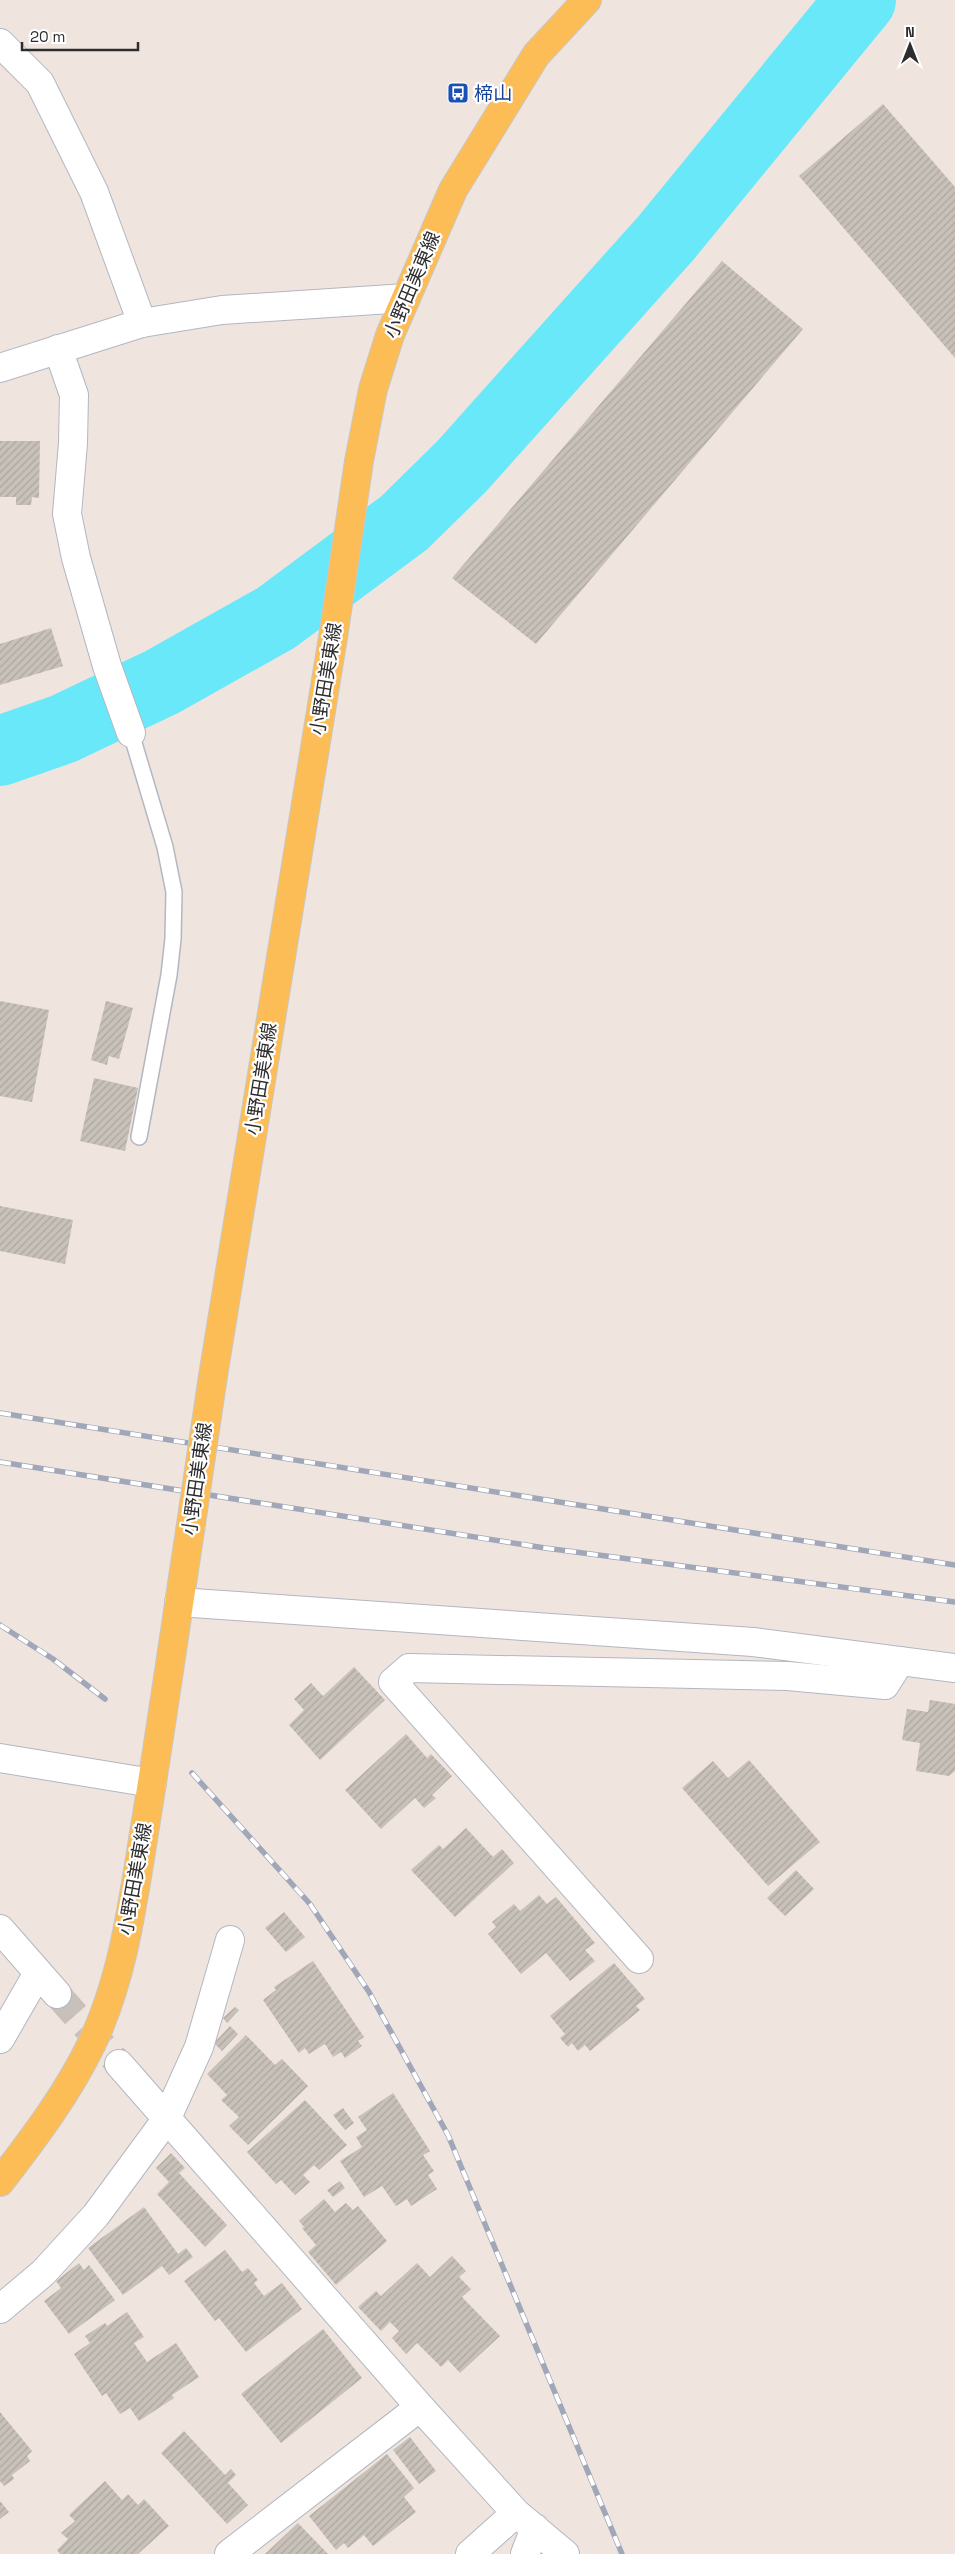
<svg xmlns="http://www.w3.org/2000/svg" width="955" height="2554" font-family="'Space Grotesk','Noto Sans JP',sans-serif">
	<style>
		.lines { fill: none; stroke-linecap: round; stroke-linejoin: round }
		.river { stroke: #69e8f9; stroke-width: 70 }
		.building { fill: url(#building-hatch) }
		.minor-tunnel { stroke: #c8c0bb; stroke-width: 28; stroke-dasharray: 28 14; stroke-linecap: butt }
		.service-casing { stroke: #b2b7c1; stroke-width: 18 }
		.minor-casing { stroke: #b2b7c1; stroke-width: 30 }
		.tertiary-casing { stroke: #b2b7c1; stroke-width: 30 }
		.primary-casing { stroke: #c8c8c8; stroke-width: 30 }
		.service { stroke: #fff; stroke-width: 15 }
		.minor { stroke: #fff; stroke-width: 28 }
		.tertiary { stroke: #fff; stroke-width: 28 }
		.primary { stroke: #fdbd56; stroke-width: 28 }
		.rail-casing { stroke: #a0a7b8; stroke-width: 5.5 }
		.rail { stroke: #fff; stroke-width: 4; stroke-dasharray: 11; stroke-linecap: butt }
		.primary-bridge-casing { stroke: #c8c8c8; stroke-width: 30; stroke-linecap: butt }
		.primary-bridge { stroke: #fdbd56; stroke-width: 28 }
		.labels { text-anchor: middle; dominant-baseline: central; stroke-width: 4.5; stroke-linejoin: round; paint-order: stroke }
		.transit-label { font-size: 19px; fill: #164399; stroke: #fff; text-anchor: start }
		.street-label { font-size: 19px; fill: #2d2d2d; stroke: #fff }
	</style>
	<defs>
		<pattern id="building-hatch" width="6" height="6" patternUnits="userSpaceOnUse" patternTransform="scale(1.25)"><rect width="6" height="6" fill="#c8c1ba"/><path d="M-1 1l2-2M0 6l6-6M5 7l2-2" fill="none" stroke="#aca6a0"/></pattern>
	</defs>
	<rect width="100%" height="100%" fill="#efe5de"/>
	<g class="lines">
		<path class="river" d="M0,751L63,729L162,682L276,618L404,523L462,466L666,238L861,0"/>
	</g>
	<path class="building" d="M883,104L955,187V358L799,176Z
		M722,261L803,329L536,644L452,578Z
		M0,441H40L39,498L32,497L31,505H16V497H0Z
		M51,628L63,666L0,685V644Z
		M0,1001L49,1010L32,1102L0,1096Z
		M106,1001L133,1008L119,1059L109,1056L107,1065L91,1060Z
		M94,1078L138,1088L125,1151L80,1141Z
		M0,1206L73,1220L65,1264L0,1251Z
		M354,1667L385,1700L320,1760L289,1725L304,1710L294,1699L311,1683L323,1696Z
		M930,1700L955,1704V1771L949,1776L916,1771L920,1743L902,1740L907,1709L928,1712Z
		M406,1734L427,1758L431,1754L452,1776L432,1795L436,1798L424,1808L415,1798L381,1829L345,1790Z
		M749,1760L820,1842L768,1886L682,1788L713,1761L728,1778Z
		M466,1828L493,1857L502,1849L514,1863L455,1917L411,1870L439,1845L443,1849Z
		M796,1870L814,1889L785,1916L767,1898Z
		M539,1895L547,1904L556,1897L595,1943L585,1950L595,1961L570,1981L546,1953L521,1974L488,1934L496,1927L492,1922L514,1904L520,1911Z
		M284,1912L305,1937L286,1952L265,1928Z
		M313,1961L364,2037L358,2041L362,2046L345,2058L341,2052L333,2057L325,2044L309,2054L305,2048L299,2053L263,2000L276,1990L274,1987Z
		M614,1963L645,1999L636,2006L640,2010L590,2051L585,2045L578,2051L572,2043L568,2047L560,2038L565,2034L550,2016Z
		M235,2007L239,2010L227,2023L223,2018Z
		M230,2026L238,2034L222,2051L214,2043Z
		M246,2035L275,2065L282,2059L308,2086L248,2145L229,2126L239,2117L221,2100L227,2095L207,2074Z
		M393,2093L430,2151L423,2155L434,2171L428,2175L437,2189L411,2206L407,2199L396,2206L382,2186L364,2197L340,2161L362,2147L356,2137L367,2130L358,2117Z
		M305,2100L347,2145L319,2170L314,2165L303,2175L310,2182L295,2195L281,2180L276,2184L247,2152Z
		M343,2108L354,2123L345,2130L333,2115Z
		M171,2153L185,2168L179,2173L227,2225L205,2247L157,2194L169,2182L156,2168Z
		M340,2181L345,2188L333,2197L327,2190Z
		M324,2199L335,2212L346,2203L353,2210L358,2206L387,2241L336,2285L308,2252L316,2245L302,2228L304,2227L299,2221Z
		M144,2207L178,2254L186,2248L193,2257L169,2275L162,2266L123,2295L88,2248Z
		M225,2250L242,2272L248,2268L258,2280L254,2283L264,2296L282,2283L302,2309L246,2352L219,2318L215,2321L184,2281Z
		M452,2256L466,2271L459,2277L471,2289L462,2297L500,2336L460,2373L448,2360L441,2367L417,2343L406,2354L392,2338L399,2331L390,2322L381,2331L358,2307L376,2291L381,2296L417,2263L430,2277Z
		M79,2263L84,2270L89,2265L115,2300L69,2334L44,2301L61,2288L56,2281Z
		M127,2312L144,2337L134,2343L147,2362L176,2343L199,2377L172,2395L174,2398L139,2421L130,2408L120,2414L106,2393L102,2396L74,2354L90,2343L85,2336L105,2323L107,2326Z
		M323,2329L362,2378L281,2443L241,2394Z
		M0,2412L32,2451L27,2456L30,2461L12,2475L14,2479L4,2486L0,2481Z
		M184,2431L225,2475L231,2469L236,2475L228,2483L248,2505L227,2524L161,2453Z
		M410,2437L436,2471L419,2484L393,2450Z
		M387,2454L414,2488L404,2497L416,2512L373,2546L364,2535L348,2548L344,2543L336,2550L309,2516Z
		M105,2481L122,2500L128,2494L138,2505L144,2499L169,2526L138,2554H60L57,2550L68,2539L61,2533L75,2521L69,2515Z
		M0,2501L9,2512L0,2519Z
		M298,2523L328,2554H265Z"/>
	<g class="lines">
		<path class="minor-tunnel" d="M57,1994L119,2064"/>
		<g class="service-casing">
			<path id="service" d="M131,733L165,847L174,892L173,939L169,975L139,1137"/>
		</g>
		<g class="minor-casing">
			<path id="minor" d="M0,43L40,83L94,192L142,323
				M58,349L74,395L73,443L67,514L76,558L107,666L131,733
				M0,1758L152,1783
				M0,1929L57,1994
				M639,1959L393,1682L409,1668L788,1676L885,1685L900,1661
				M0,2039L38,1973
				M119,2064L420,2407L516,2513L565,2554
				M0,2309L43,2273L96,2215L166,2120L199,2047L230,1940
				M229,2554L420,2407
				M470,2554L516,2513
				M525,2554L535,2528"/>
		</g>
		<g class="tertiary-casing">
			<path id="tertiary" d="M0,368L142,323L222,310L406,298
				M179,1602L753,1642L955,1668"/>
		</g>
		<g class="primary-casing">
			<path id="primary" d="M213,1376L334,631L359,461L373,389L390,335L453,190L536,55L587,0
				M0,2182C34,2138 68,2093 92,2043C124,1976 133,1900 145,1827C161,1728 175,1629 190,1531"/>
		</g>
		<use href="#service" class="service"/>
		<use href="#minor" class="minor"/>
		<use href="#tertiary" class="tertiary"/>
		<use href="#primary" class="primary"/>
		<g class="rail-casing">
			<path id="rail" d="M0,1413L955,1565
				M0,1462L545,1548L955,1602
				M0,1625L53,1659L105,1699
				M192,1773L310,1904L369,1992L448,2135L622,2554"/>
		</g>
		<use href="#rail" class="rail"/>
		<g class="primary-bridge-casing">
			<path id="primary-bridge" d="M190,1531L213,1376"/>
		</g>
		<use href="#primary-bridge" class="primary-bridge"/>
	</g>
	<defs>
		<g id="bus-square" transform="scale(1.125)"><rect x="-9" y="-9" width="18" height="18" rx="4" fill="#1a4fb4" stroke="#fff"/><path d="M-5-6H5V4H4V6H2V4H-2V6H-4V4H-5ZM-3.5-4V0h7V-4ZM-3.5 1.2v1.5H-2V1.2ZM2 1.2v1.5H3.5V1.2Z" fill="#fff"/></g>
	</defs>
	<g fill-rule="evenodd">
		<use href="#bus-square" x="458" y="93"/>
	</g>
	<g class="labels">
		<g class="transit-label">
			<text x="474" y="93">楴山</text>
		</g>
		<g class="street-label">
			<text transform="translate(412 285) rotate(-67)">小野田美東線</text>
			<text transform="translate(326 679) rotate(-81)">小野田美東線</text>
			<text transform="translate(261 1079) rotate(-81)">小野田美東線</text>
			<text transform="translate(197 1479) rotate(-82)">小野田美東線</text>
			<text transform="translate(135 1879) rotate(-80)">小野田美東線</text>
		</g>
	</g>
	<g transform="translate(910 45)" stroke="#ffffff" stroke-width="4" paint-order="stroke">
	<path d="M0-4L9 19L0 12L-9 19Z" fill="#2d2d2d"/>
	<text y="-8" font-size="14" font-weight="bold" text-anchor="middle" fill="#2d2d2d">N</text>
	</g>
	<path d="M22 42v8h116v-8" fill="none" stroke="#2d2d2d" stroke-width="2.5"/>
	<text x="30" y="42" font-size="15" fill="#2d2d2d" stroke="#ffffff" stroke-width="4" paint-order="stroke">20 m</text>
</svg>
